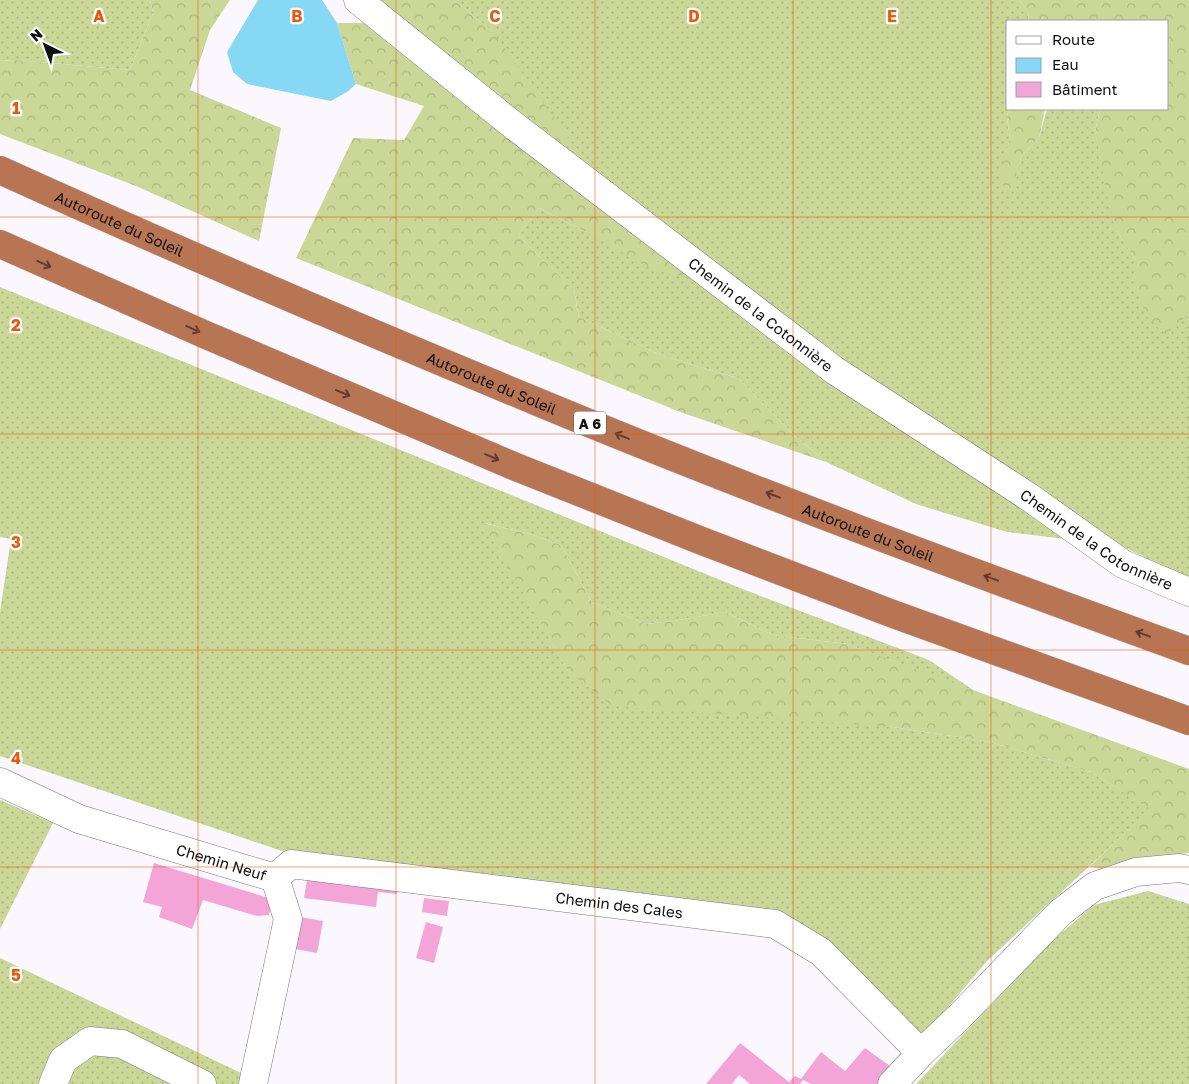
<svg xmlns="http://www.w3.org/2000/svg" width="1189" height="1084" font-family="'Golos Text',sans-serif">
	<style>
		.grass { fill: url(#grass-dots) }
		.forest { fill: url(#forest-crowns) }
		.water { fill: #87d8f5 }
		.building { fill: #f3a5d8 }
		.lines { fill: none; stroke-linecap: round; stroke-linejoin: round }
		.minor-casing { stroke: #7a777d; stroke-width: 29 }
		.highway-casing { stroke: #d4d4d4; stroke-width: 29 }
		.minor { stroke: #fff; stroke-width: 28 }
		.highway { stroke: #b87553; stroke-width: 28 }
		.oneway { stroke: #5b3c2e }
		.grid { fill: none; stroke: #e8590c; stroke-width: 1; stroke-opacity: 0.55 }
		.labels { text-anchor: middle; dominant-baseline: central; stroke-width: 4.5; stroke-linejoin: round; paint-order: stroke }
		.shield { fill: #fff; stroke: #575658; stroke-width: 1 }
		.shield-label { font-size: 14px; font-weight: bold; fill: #0f0e10 }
		.street-label { font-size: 15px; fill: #0f0e10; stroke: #fff }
		.grid-label { font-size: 16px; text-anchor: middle; font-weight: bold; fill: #e8590c; stroke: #fff; stroke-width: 4.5; stroke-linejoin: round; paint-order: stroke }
	</style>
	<defs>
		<pattern id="grass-dots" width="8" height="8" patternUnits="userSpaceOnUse" patternTransform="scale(1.25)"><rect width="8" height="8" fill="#cbd796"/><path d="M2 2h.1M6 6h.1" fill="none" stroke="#adb780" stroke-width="1.8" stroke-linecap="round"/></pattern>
		<pattern id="forest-crowns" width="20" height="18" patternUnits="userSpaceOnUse" patternTransform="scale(1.25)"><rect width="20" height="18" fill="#cbd796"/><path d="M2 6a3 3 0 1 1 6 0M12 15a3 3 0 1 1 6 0" fill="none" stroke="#adb780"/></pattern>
	</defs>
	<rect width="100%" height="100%" fill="#fbf7fe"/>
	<path class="grass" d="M0,0H150L153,13L130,70L16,60L0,61Z
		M454,0H1019L1029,12L1028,21H1008V109H1009L1007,117L1010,139L1005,157L1013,183L1022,155L1039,138L1047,109H1100L1095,132L1118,233L1136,260V288L1187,315L1189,320V580L1122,546L1007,532L916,504L826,462L794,435L738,378L663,356L579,317L574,290L518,235L539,208L586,232L554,169L493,32Z
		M0,287L740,588L929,660L976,692L847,644L773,635L725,612L673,621L646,624L592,602L561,545L530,534L484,523L568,671L893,727L990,742L1091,772L1151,809L987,961L922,1038L831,942L777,911L285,852L0,756V612L11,539L0,537Z
		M0,800L53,823L0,929Z
		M1148,891L1189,904V1084H916L1052,941L1094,905Z
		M0,958L241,1073L244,1084H0Z"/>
	<path class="forest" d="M150,0H230L210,30L190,90L281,128L259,241L136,186L0,134V61L16,60L130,70L153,13Z
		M372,0H454L493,32L568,137L554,169L686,277L651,269L586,232L539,208L518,235L574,290L579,317L663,356L738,378L794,435L826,462L683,413L296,258L353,138L404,140L424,106L356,84L337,23H365Z
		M1019,0H1189V320L1187,315L1166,335L1147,317L1136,288V260L1118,233L1108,201L1095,132L1100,109H1168V21H1028L1029,12Z
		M1009,109H1045L1039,138L1022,155L1011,192L998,181L1010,139L1007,117Z
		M483,523L530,534L561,545L592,602L646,624L673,621L725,612L773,635L847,644L1189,769V853L1145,858L1100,869L1090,866L1150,809L1091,772L990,742L893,727L612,706L568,671Z"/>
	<path class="water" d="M258,0H322L337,23L356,84L347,92L331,101L247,84L233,72L227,52Z"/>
	<path class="building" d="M154,863L272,899L269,915L257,916L203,900L192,929L159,917L162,907L143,902Z
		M308,874L399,880L397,894L378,892L376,907L304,898Z
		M424,898L449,901L447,916L422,912Z
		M300,917L323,921L317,953L295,949Z
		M426,922L443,927L434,963L416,958Z
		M740,1043L789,1082L795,1076L801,1079L821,1052L845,1071L865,1048L894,1069L881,1084H811L803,1080L800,1084H750L739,1075L732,1084H706Z"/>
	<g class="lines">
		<g class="minor-casing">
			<g id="minor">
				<path id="s1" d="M358,0L513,125L834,370L1029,497L1123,564L1189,592"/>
				<path id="s2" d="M0,782L79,819L275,878"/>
				<path id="s3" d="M275,878L291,864L775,924L821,952L921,1053"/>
				<path d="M53,1084L63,1060L90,1041L122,1044L202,1084"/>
				<path d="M253,1084L288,919L275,878"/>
				<path d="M892,1084L921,1053L959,1017L1061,912L1095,886L1136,872L1179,868L1189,870"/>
			</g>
		</g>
		<g class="highway-casing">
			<g id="highway">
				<path id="s4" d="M0,170C176,250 354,326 533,400C749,490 969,571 1189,651"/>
				<path d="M0,244L206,335L516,467L702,541L893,614L1189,721"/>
			</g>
		</g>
		<use href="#minor" class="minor"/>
		<use href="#highway" class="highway"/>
	</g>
	<defs><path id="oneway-shaft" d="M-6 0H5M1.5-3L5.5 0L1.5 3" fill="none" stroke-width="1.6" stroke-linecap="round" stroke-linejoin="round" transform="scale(1.25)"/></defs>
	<g class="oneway">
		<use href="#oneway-shaft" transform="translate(44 264) rotate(24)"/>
		<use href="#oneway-shaft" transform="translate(193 329) rotate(24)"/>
		<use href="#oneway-shaft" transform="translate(343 393) rotate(23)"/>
		<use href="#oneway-shaft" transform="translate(622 436) rotate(-158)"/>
		<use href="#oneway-shaft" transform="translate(492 457) rotate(23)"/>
		<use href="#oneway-shaft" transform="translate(773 495) rotate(-159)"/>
		<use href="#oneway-shaft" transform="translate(991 578) rotate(-160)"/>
		<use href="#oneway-shaft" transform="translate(1143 634) rotate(-160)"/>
	</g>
	<path class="grid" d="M198,0V1084M396,0V1084M595,0V1084M793,0V1084M991,0V1084M0,217H1189M0,434H1189M0,650H1189M0,867H1189"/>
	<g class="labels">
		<rect class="shield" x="574" y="411.5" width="32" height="23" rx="4"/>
		<g class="shield-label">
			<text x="590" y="423">A 6</text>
		</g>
		<g class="street-label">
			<text stroke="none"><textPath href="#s4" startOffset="131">Autoroute du Soleil</textPath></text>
			<text stroke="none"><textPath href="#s1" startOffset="511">Chemin de la Cotonnière</textPath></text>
			<text stroke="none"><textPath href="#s4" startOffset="536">Autoroute du Soleil</textPath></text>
			<text stroke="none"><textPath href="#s4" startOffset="941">Autoroute du Soleil</textPath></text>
			<text stroke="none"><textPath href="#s1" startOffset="916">Chemin de la Cotonnière</textPath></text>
			<text stroke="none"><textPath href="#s2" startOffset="236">Chemin Neuf</textPath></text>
			<text stroke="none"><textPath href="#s3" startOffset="352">Chemin des Cales</textPath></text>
		</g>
	</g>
	<g class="grid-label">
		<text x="99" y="22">A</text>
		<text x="297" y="22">B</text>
		<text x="495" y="22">C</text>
		<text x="694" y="22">D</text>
		<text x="892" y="22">E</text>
		<text x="16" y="114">1</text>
		<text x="16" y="331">2</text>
		<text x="16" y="548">3</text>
		<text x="16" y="764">4</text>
		<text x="16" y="981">5</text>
	</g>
	<rect x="1006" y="20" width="162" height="90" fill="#ffffff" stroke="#9f9f9f"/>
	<rect x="1016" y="36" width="25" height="8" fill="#ffffff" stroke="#9f9f9f"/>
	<text x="1052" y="45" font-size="15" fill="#0f0e10">Route</text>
	<rect x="1016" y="58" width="25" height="15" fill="#87d8f5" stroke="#9f9f9f"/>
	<text x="1052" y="70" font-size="15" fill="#0f0e10">Eau</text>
	<rect x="1016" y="82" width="25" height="15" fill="#f3a5d8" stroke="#9f9f9f"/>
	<text x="1052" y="95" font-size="15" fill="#0f0e10">Bâtiment</text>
	<g transform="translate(45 45) rotate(318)" stroke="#ffffff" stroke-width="4" paint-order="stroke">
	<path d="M0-4L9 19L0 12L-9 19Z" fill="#0f0e10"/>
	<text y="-8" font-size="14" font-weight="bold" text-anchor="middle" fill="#0f0e10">N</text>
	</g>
</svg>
